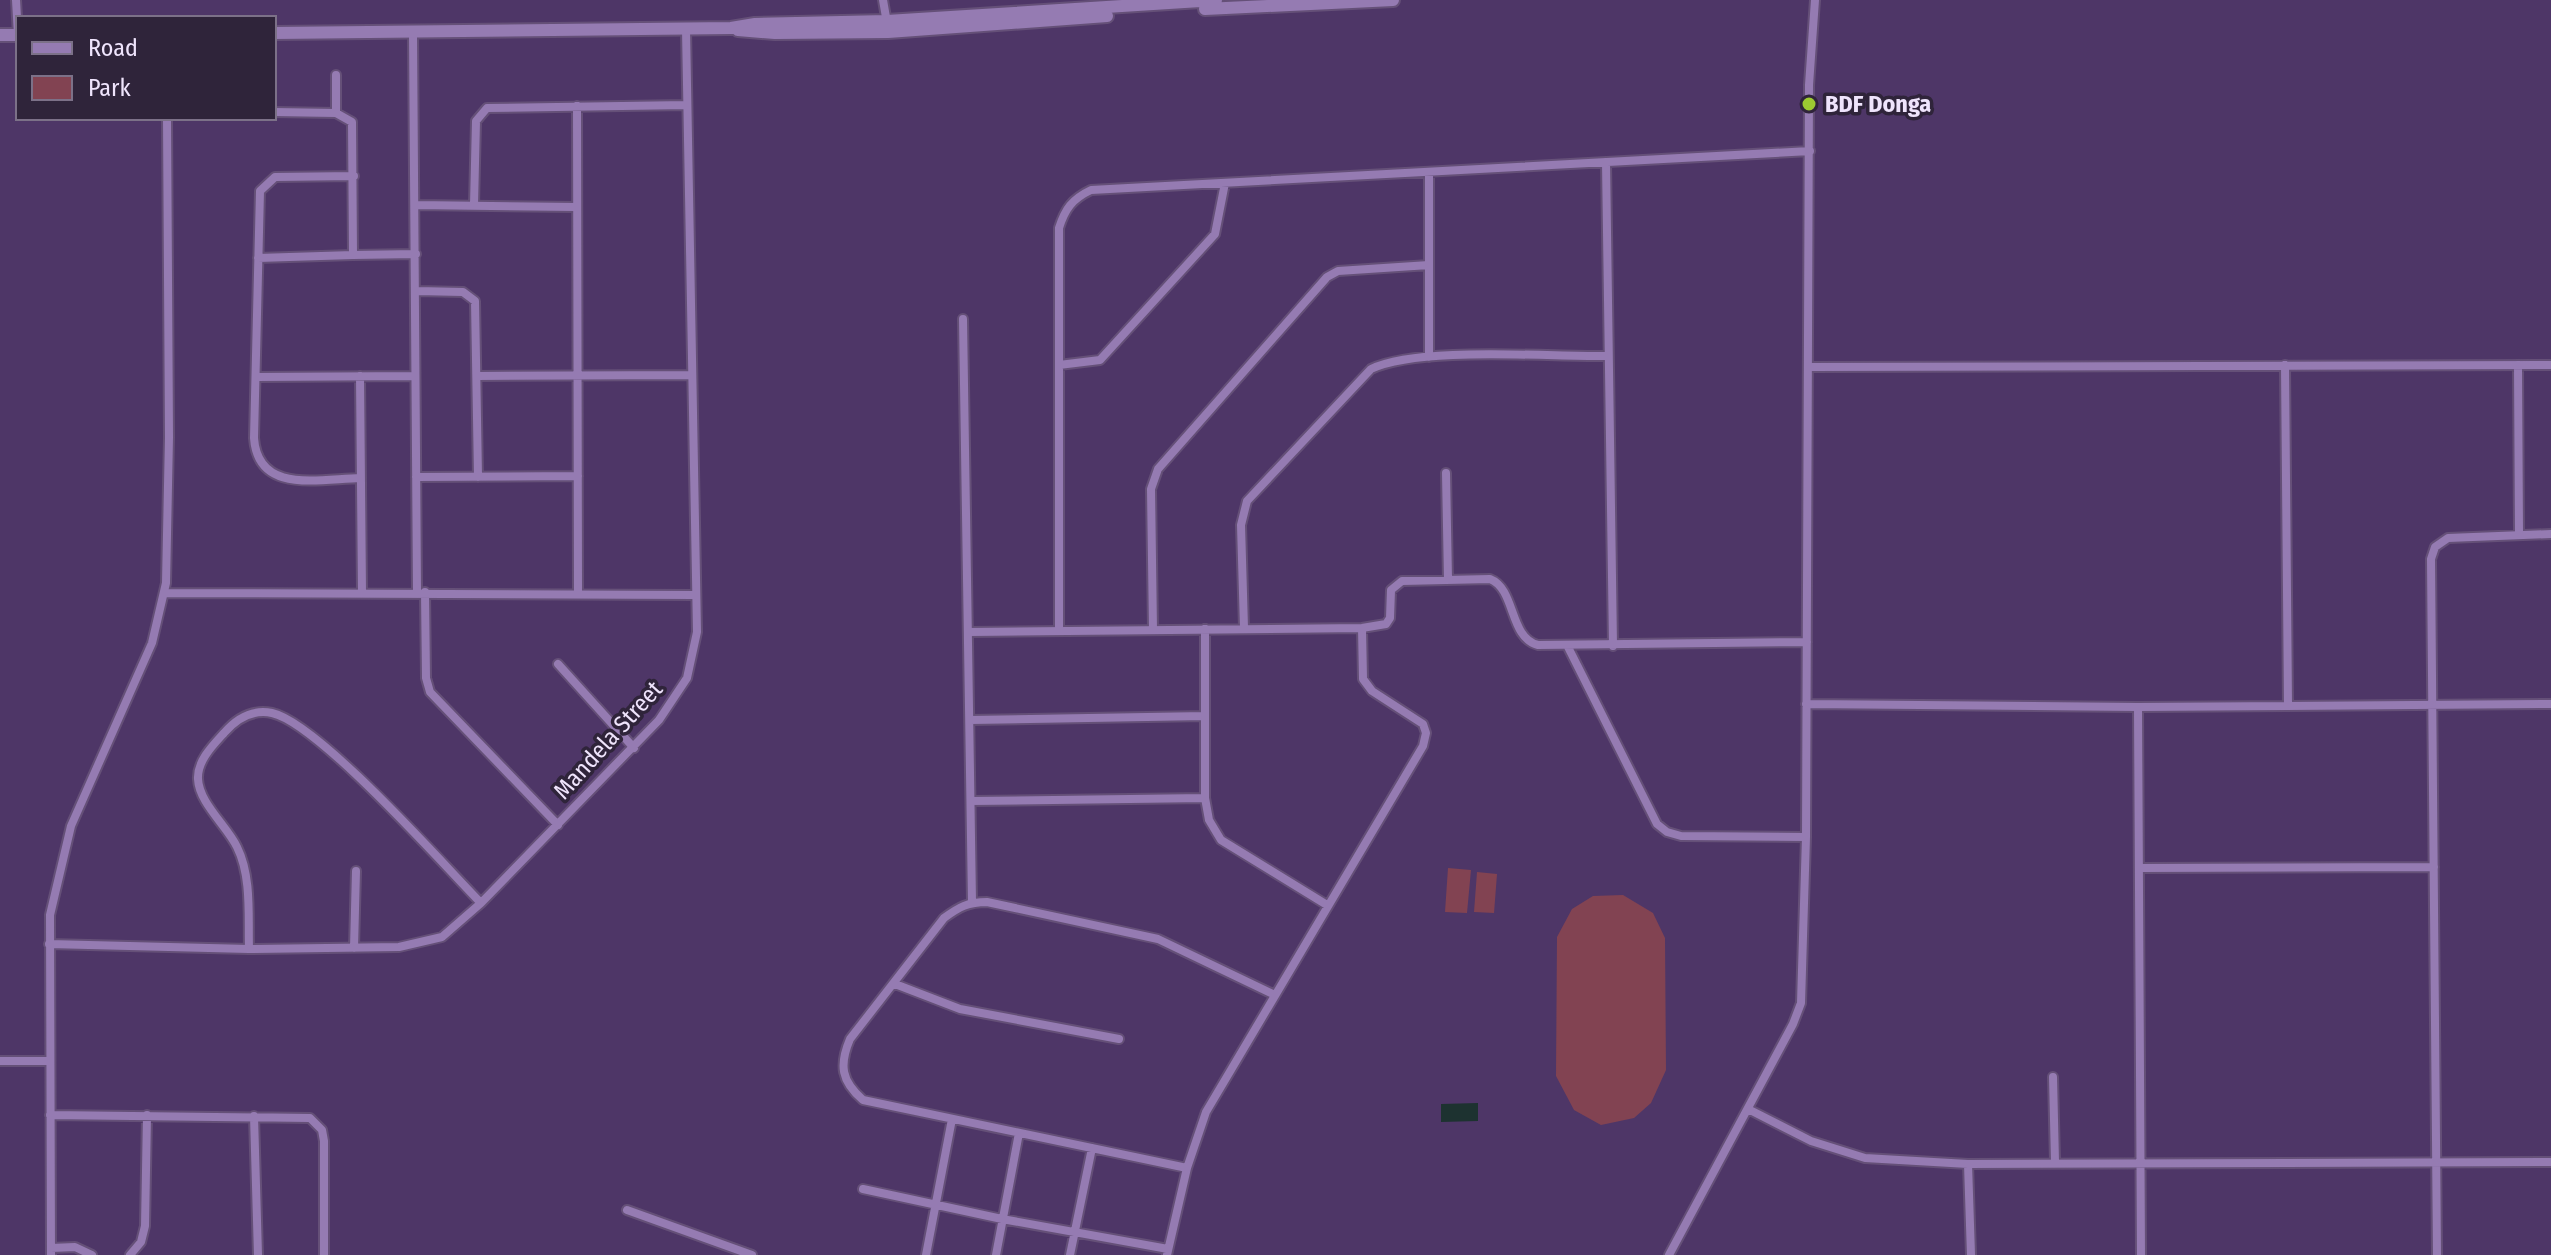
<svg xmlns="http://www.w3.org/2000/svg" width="2551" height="1255" font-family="'Fira Sans Condensed',sans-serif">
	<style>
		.green { fill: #824352 }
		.water { fill: #1d3230 }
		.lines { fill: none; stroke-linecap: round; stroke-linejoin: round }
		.minor-casing { stroke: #655078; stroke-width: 12 }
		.secondary-casing { stroke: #655078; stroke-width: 16 }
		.minor { stroke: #957bb2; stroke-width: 8 }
		.secondary { stroke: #957bb2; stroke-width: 12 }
		.poi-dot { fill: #9cca31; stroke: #2f243a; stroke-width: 3 }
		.labels { text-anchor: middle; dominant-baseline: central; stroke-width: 7; stroke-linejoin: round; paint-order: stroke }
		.poi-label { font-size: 24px; font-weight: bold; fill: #efe4fc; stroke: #2f243a; text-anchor: start }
		.street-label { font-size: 24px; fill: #efe4fc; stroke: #2f243a }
	</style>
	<rect width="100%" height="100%" fill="#4e3667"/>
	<path class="green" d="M1448,868L1471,870L1467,913L1445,912Z
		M1477,872L1497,874L1494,913L1474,912Z
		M1623,895L1653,913L1665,938L1666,1070L1651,1103L1634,1118L1601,1125L1574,1110L1556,1076L1557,937L1572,909L1593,896Z"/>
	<path class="water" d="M1478,1103V1121L1441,1122V1104Z"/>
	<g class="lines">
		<g class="minor-casing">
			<path id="minor" d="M16,0L18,35
				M883,0L887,23
				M413,33L417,592
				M336,75V113
				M577,106L578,592
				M1606,162L1613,646
				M354,176L275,177L260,191L254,438C258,494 318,479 360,478
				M416,205L576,207
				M474,205L476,121L487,108L687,105
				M353,255L416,254
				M258,258L353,255L352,122L336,113L274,112
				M417,291L463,292L475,301L478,477
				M963,319L972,902
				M1429,357V173
				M1059,365L1100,360L1215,234L1225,183
				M2285,365L2288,706
				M2518,365L2519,534
				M1809,367L2551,365
				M360,376L362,592
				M477,376L691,375
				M256,377L415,376
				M1446,473L1448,580
				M416,477L578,476
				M425,592L426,678L430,692L558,825
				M165,593L695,595
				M1244,628L1241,525L1247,501L1371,369C1419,346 1550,357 1608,356
				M1205,629V798L1209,820L1221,840L1327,905
				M1153,630L1151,489L1158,469L1327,277L1338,271L1429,265
				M1059,631V228C1065,209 1072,199 1091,190L1810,151
				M969,632L1362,628L1386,624L1390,618L1391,590L1402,581L1490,579C1516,589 1509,638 1538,645L1807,642
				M1568,647L1657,824L1667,832L1681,836L1806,837
				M558,664L634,748
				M1806,704L2138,707L2551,704
				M2138,707L2141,1255
				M970,720L1205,716
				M971,801L1205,798
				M2139,868L2434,867
				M49,944L249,949L399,947L442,937L481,903L659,720L687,678L697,632L686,29
				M354,948L356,871
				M249,949C248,917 252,877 237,847C227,826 199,803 198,779C197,761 213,745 224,733C237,718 252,709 272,713C318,723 442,863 481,903
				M895,984L960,1009L1119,1039
				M0,1061H50
				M2053,1077L2055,1162
				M1748,1109L1811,1141L1865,1158L1968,1164L2551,1162
				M50,1115L310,1118L322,1130L324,1141V1255
				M254,1116L258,1255
				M1968,1164L1971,1255
				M1187,1168L863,1100C841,1081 839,1065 850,1039L944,918C959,907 968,902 987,902L1158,939L1275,995
				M863,1189L1002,1219L1168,1249
				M627,1210L752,1255
				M51,1248L75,1247L92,1255
				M51,1255L50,915L71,826L152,643L166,583L169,437L167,118
				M130,1255L141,1242L145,1226L147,1115
				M926,1255L952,1119
				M996,1255L1019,1133
				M1070,1255L1092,1148
				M1167,1255L1187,1168L1206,1112L1423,746L1426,733L1423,724L1372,691L1363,679L1362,628
				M1669,1255L1793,1024L1801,1003L1806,837L1809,85L1815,0
				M2437,1255L2431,559L2435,547L2448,538L2551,534"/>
		</g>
		<g class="secondary-casing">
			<path id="secondary" d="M1205,9L1393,0
				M738,30L775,33L888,32L1107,16
				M274,33L731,28L755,24L887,21L1216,0
				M0,35H18"/>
		</g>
		<use href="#minor" class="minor"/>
		<use href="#secondary" class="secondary"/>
	</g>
	<circle class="poi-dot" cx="1809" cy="104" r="8"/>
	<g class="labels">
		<g class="poi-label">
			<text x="1825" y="104">BDF Donga</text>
		</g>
		<g class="street-label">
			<text transform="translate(608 740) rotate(-48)">Mandela Street</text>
		</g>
	</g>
	<rect x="16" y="16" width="260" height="104" fill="#2f243a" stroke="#7c7188" stroke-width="2"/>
	<rect x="32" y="42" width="40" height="12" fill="#957bb2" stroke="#7c7188" stroke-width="2"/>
	<text x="88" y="56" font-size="24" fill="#efe4fc">Road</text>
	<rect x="32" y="76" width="40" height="24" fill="#824352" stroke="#7c7188" stroke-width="2"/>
	<text x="88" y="96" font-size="24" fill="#efe4fc">Park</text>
</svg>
